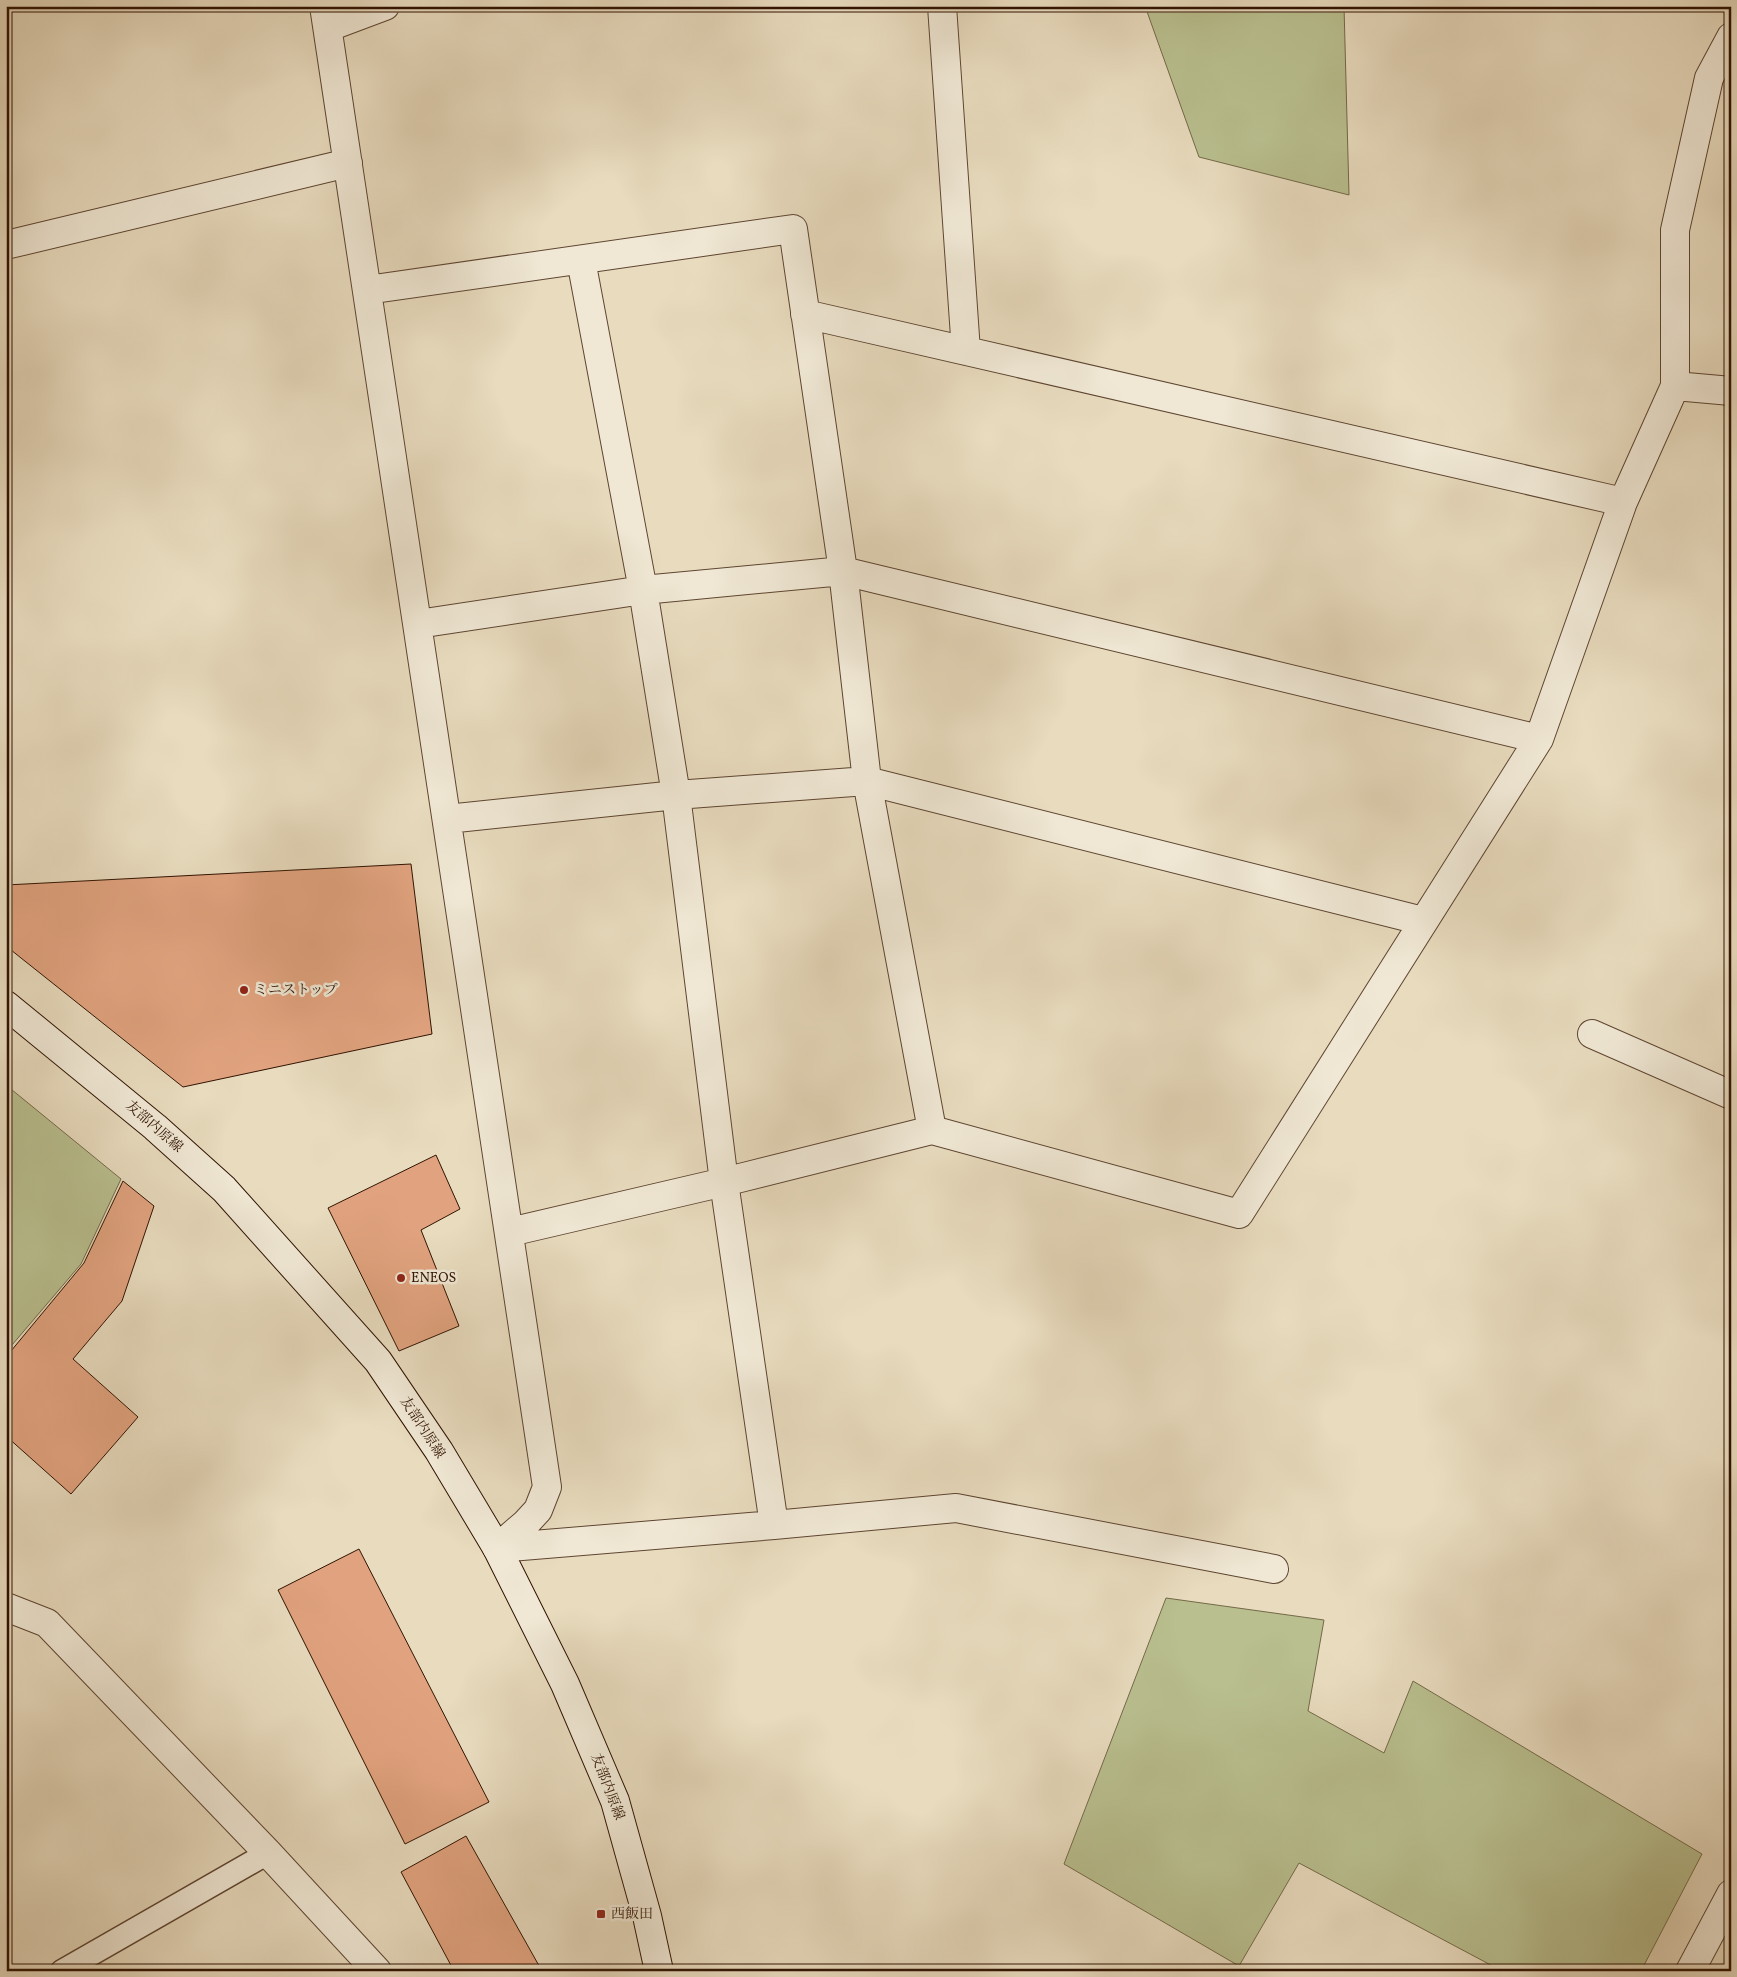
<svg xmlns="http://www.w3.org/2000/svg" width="1737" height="1977" font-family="Vollkorn,'Noto Serif JP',serif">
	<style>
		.green { fill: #b9bf8f; stroke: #746948 }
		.building { fill: #e1a37f; stroke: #301302 }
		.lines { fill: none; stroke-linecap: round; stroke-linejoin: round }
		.service-casing { stroke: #5e4531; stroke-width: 25 }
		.minor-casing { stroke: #5e4531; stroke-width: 30 }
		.secondary-casing { stroke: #301302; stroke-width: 30 }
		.service { stroke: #f0e8d5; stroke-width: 22 }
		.minor { stroke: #f0e8d5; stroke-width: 28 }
		.secondary { stroke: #f0e8d5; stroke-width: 28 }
		.poi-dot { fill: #8f2418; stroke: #f0e8d5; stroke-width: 2 }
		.labels { text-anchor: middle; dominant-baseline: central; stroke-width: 5; stroke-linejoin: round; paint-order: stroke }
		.poi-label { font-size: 14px; fill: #301302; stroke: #f0e8d5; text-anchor: start }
		.street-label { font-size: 14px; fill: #301302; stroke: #f0e8d5 }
	</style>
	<rect width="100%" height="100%" fill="#e8dbbe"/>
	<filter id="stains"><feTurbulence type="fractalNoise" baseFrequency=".004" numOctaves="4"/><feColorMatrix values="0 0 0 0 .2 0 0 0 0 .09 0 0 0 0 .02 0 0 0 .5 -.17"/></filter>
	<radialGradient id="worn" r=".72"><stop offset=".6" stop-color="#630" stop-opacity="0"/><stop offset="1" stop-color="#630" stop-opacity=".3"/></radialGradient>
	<path class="green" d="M1145,6H1344L1349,195L1199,157Z
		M6,1085L121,1179L81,1264L6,1352Z
		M1166,1598L1324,1620L1308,1711L1384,1753L1413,1681L1702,1854L1641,1971H1502L1299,1863L1239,1966L1064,1864Z"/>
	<path class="building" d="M411,864L432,1034L183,1087L6,946V885Z
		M436,1155L460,1209L421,1230L459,1326L399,1351L328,1208Z
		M123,1181L154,1206L122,1301L73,1359L138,1417L71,1494L6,1436V1357L84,1263Z
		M359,1549L489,1802L405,1844L278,1590Z
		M466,1836L542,1971H454L401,1872Z"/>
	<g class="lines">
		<g class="service-casing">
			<path id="service" d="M62,1971L268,1853"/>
		</g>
		<g class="minor-casing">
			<path id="minor" d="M324,6L547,1487L538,1510L526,1523L497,1548
				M942,6L966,351
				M329,27L385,6
				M6,245L348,163
				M581,260L643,590L676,795L724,1182L774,1525
				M367,290L793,229L843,571L867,781L932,1130
				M805,314L1623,502
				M1675,386L1731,391
				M418,624L643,590L843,571L1539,739
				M447,819L676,795L867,781L1423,921
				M1592,1034L1731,1095
				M510,1232L724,1182L932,1130L1239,1214L1539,739L1623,502L1675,386V230L1709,78L1731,37
				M497,1548L774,1525L956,1508L1274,1569
				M6,1607L47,1623L268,1853L377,1971
				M1690,1971L1731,1894"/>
		</g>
		<g class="secondary-casing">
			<path id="secondary" d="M6,1005L155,1127L224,1189L378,1361L439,1451L497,1548L565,1684L615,1801L647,1916L659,1971"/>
		</g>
		<use href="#service" class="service"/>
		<use href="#minor" class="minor"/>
		<use href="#secondary" class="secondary"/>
	</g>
	<g class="poi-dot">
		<circle cx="244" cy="990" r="5"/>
		<circle cx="401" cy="1278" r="5"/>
		<rect x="596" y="1909" width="10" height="10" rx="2.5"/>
	</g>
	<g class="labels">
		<g class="poi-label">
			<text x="254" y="990">ミニストップ</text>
			<text x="411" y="1278">ENEOS</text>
			<text x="611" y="1914">西飯田</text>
		</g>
		<g class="street-label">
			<text transform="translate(154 1127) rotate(41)">友部内原線</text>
			<text transform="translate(422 1428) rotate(57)">友部内原線</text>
			<text transform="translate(607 1787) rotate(69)">友部内原線</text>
		</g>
	</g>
	<rect width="1737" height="1977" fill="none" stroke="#e8dbbe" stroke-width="25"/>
	<rect x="8" y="8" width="1722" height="1962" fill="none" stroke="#301302" stroke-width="2.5"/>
	<rect x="12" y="12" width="1712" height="1952" fill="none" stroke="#301302"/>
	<rect width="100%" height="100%" filter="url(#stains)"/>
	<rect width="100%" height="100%" fill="url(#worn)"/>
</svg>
